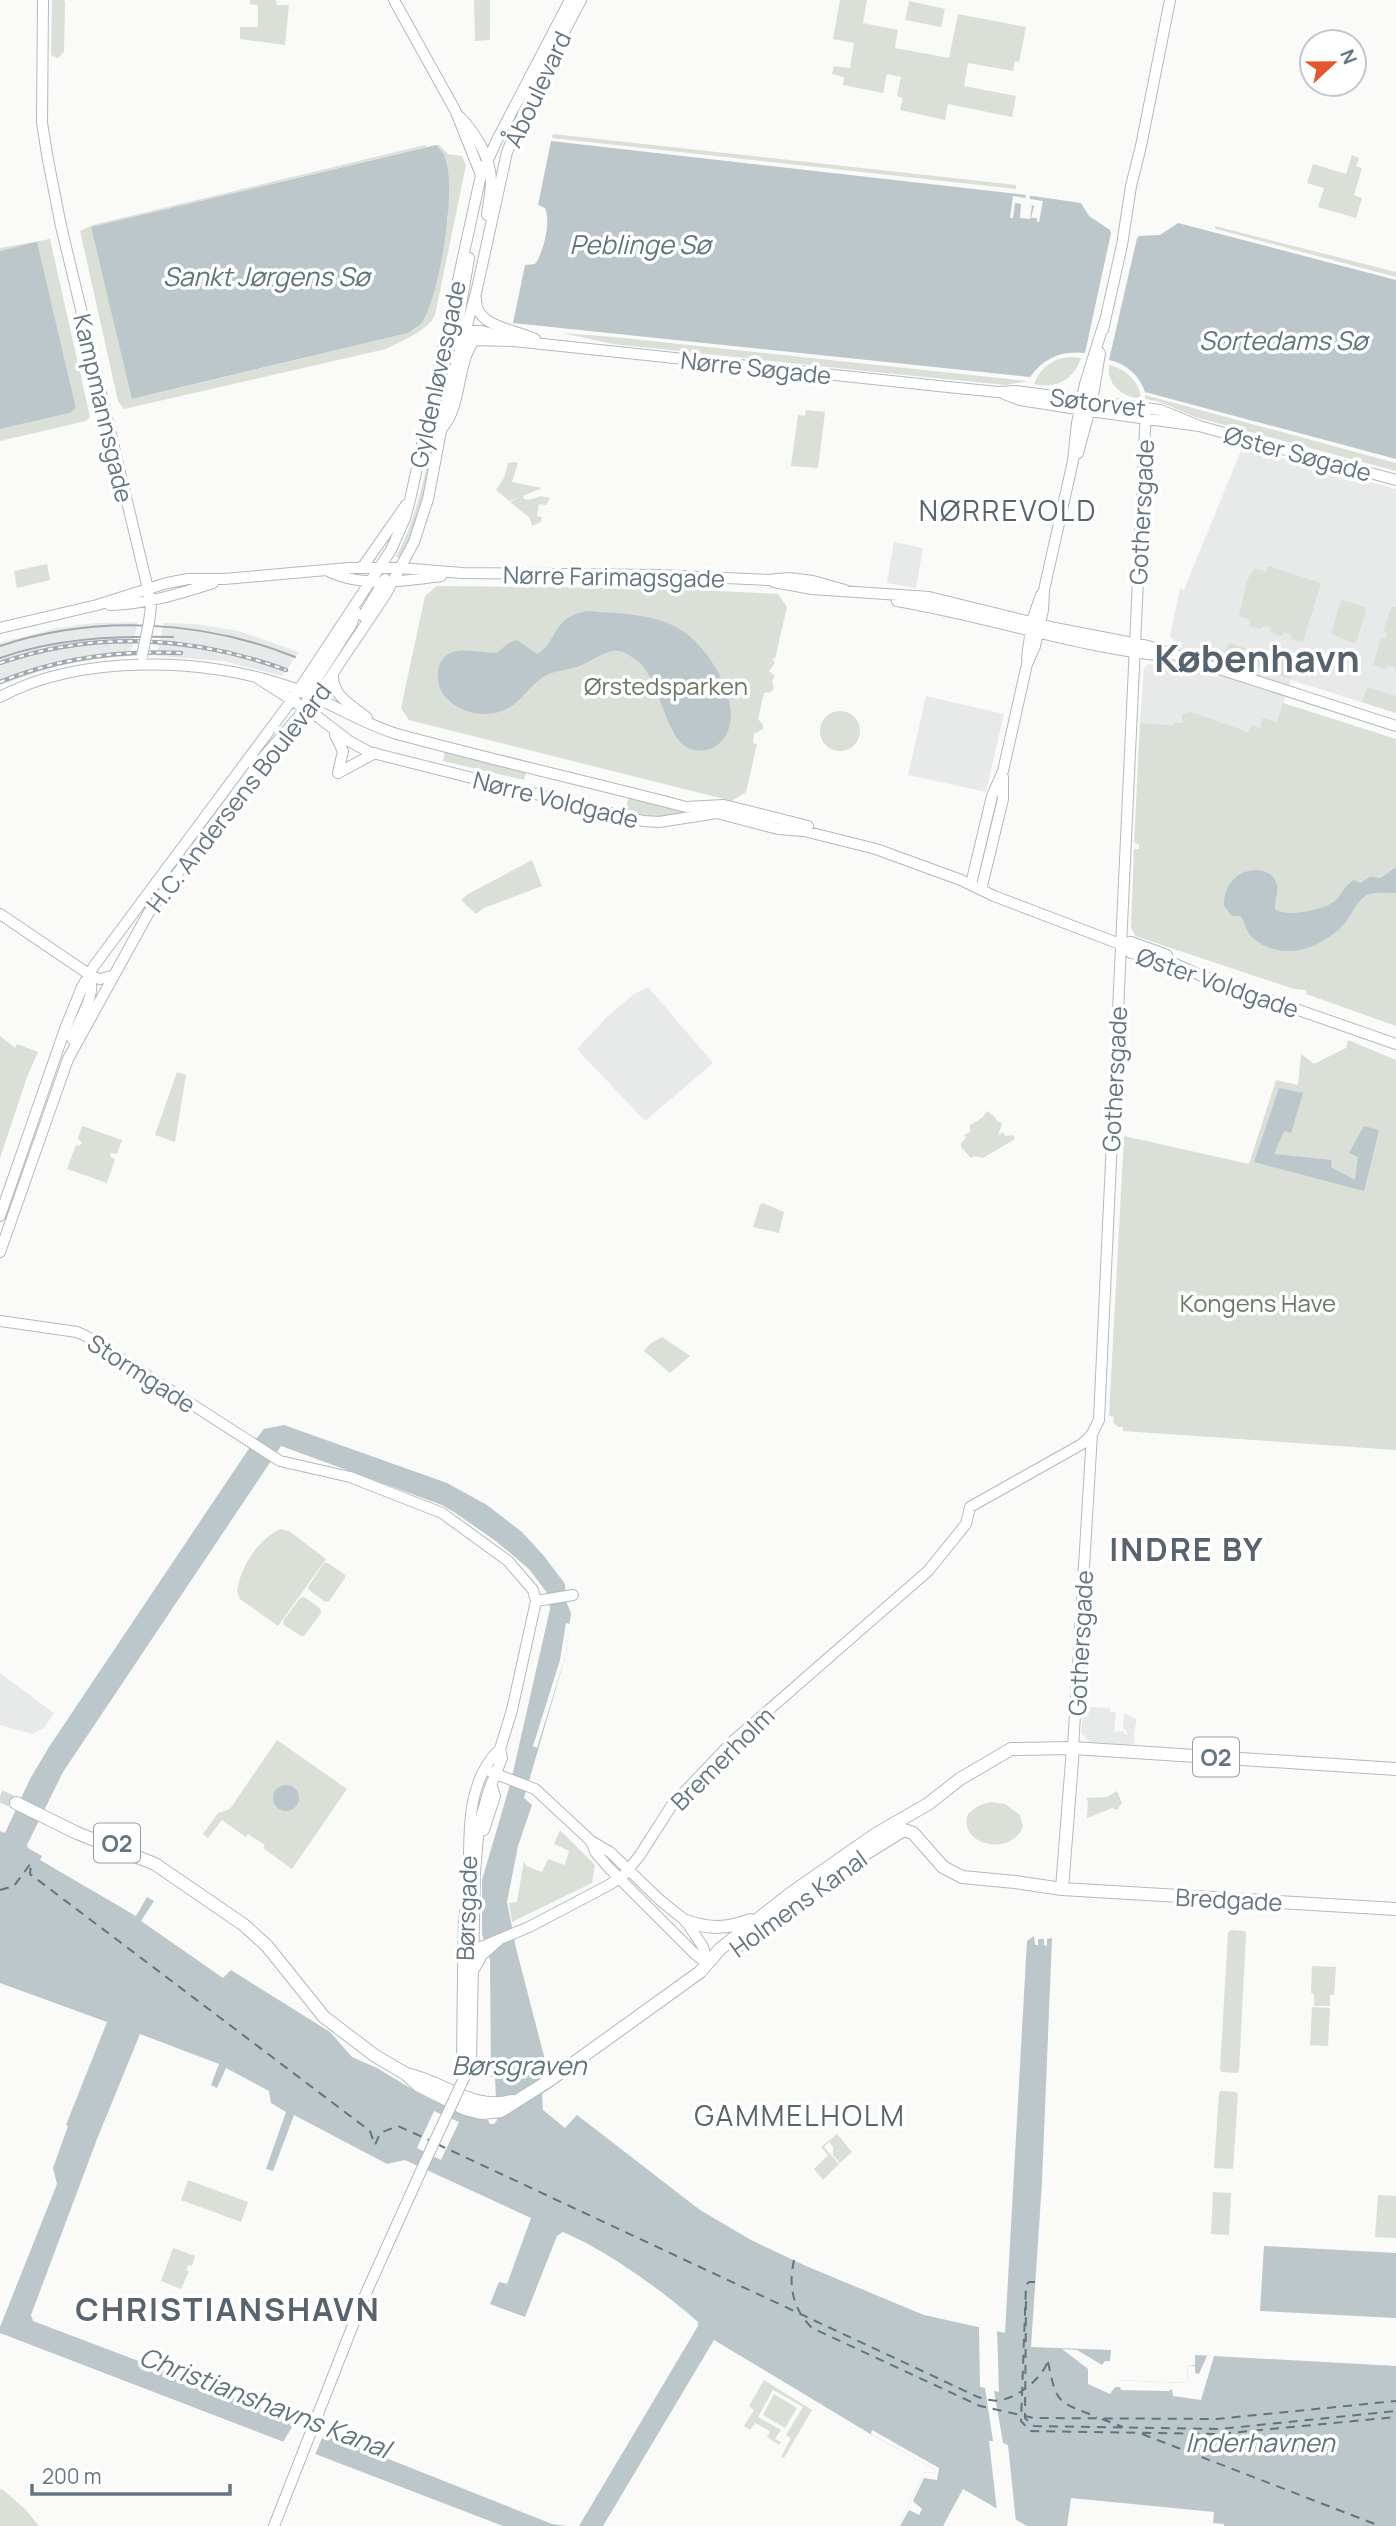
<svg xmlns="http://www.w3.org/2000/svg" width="1396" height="2526" font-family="Manrope,sans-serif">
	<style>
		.built { fill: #e8e9e9 }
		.green { fill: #dadfd7 }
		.water { fill: #bbc7cb; fill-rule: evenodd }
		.pier { fill: #fafaf8 }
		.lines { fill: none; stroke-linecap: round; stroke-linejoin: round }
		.ferry { stroke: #60757c; stroke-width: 2; stroke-dasharray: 9 7; stroke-linecap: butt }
		.primary-tunnel { stroke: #d5d9db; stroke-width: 12; stroke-dasharray: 12 6; stroke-linecap: butt }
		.secondary-casing { stroke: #b3babf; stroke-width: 12 }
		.primary-casing { stroke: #b5babe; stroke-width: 14 }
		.secondary { stroke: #fff; stroke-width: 10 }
		.primary { stroke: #fff; stroke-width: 12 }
		.tram { stroke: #a2aab0; stroke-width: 2 }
		.rail-casing { stroke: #a2aab0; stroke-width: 4.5 }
		.rail { stroke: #fff; stroke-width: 2; stroke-dasharray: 5; stroke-linecap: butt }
		.secondary-bridge-casing { stroke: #b3babf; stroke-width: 12; stroke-linecap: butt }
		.primary-bridge-casing { stroke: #b5babe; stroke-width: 14; stroke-linecap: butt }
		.secondary-bridge { stroke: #fff; stroke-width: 10 }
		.primary-bridge { stroke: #fff; stroke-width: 12 }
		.labels { text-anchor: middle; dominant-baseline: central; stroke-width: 7; stroke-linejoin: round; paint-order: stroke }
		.shield { fill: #fff; stroke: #939fa8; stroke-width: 2 }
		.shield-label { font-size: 23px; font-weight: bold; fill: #657683 }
		.street-label { font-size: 24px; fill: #657683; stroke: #fff }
		.park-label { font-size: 24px; fill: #687a64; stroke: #fff }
		.water-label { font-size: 26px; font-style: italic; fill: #60757c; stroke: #fff }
		.quarter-label { font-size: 28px; letter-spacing: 2px; fill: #57646e; stroke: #fff }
		.district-label { font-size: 32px; font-weight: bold; letter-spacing: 2px; fill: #57646e; stroke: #fff }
		.town-label { font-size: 38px; font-weight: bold; fill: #57646e; stroke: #fff }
	</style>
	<rect width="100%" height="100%" fill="#fafaf8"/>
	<path class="built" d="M1242,448L1396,489V713L1291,680L1277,723H1261L1260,728L1248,732L1206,719L1174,725L1140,723L1144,668L1148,664L1172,669L1176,642L1170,636L1180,588L1184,590Z
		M894,542L923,548L916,588L887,583Z
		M138,622L130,656L94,659L57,666L0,685V643L57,628L95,623Z
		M164,623L195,624L239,631L299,652L282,676L224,661L156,656Z
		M926,696L1004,714L986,792L908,775Z
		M648,987L713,1063L645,1121L577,1049L607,1017L634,994Z
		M0,1673L54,1713L44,1728L32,1734L0,1725Z
		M1083,1707L1110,1708V1712H1116L1114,1732L1123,1731L1126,1735L1128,1734L1123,1727L1124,1713L1137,1719L1134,1733L1135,1745L1090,1742L1081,1733Z"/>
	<path class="green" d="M52,0H64L65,2L64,52L58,58L52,56L51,54Z
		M250,0H276L277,5H289L285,45L240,39V27H258V5L250,4Z
		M474,0H490V40L475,41Z
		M840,0H867L863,23L898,30L895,48L949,58L958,14L1026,27L1019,62L1015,61L1013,71L968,63L964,86L1016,96L1012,117L948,104L945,120L900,110L903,98L897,96L901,77L887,74L883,93L843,85L844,77L832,74L834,66L850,68L854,43L833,39Z
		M909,1L945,9L941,27L905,20Z
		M553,134L1016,185V189L552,138Z
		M425,145L426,147L91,227L133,399L408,333L417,328L434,290L440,263L448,217L441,150L436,145H439L448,154L462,156L466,165L435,315C428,331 401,341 386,349L124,409L118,401L80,231L93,225Z
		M1352,155L1359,158L1356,166L1362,168L1354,195L1362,198L1356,218L1318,207L1324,188L1307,183L1313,164L1346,174Z
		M1215,226L1396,272V277L1220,230L1215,229Z
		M50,239L90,417L86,421L0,441V429L70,413L76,408L37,243L0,251V248Z
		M562,333L614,337L1028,381L1006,385L885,373L613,344Z
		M1069,357L1081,358C1074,380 1056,389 1034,384C1040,368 1052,359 1069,357Z
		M446,359H452C439,425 432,496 401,557H396C425,504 433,429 446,370Z
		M1109,365C1126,369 1140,382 1141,399C1122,396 1107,386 1109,365Z
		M1145,395L1396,463V471L1195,417L1157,401L1145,399Z
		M806,410L825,412L818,468L791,466L798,415L805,416Z
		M514,462L518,463L512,482L542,488L523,496L524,499L529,500L541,496L550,498L546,505L539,504L537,516L542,517L541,522L532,526L530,518L510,502L521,497L509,501L496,490L504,478L508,463Z
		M47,564L50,580L17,588L14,571Z
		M1268,566L1321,583L1303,642L1290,639L1291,635L1284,632L1282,636L1270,632L1271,628L1263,626L1261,629L1249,626L1251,620L1239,616L1247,581L1254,568L1266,572Z
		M437,586L659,588L778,594L787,607L775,659L772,658L775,663L769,671L775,676L772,681L774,688L771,692L764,693L758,719L763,725V729L754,734L753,743L757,744L746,792L732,801L409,720L401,708L425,596Z
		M1343,600L1364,607L1366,611L1357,640L1354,643L1331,634L1340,603Z
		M1392,606L1396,607V672L1395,668L1387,665L1386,669L1373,665L1381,638L1385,639L1387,633L1383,631Z
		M1229,643L1296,664L1291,679L1222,657Z
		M1367,687L1396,696V713L1362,702Z
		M1283,703L1396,739V1026L1306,994V990L1294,989L1135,936L1131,927L1134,849H1139V844L1134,843L1140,723L1174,725V723H1182V714L1191,712L1248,732L1251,725L1260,728L1262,718L1277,722Z
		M820 731a20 20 0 1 1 40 0a20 20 0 1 1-40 0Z
		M445,750L527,770L524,780L443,761Z
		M629,796L689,810V813L658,818L625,811Z
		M532,860L542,886L484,908L476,914L461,900L468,894Z
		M0,1036L15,1048L17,1044L38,1052L27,1077L0,1158Z
		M1348,1040L1396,1060V1450L1123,1431V1427H1118L1113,1422L1114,1417L1109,1416L1124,1136L1249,1164L1276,1080L1298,1085L1301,1054L1314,1064L1346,1048Z
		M177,1072L186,1075L175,1142L155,1135Z
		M987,1111L995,1117L997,1121L1002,1123L998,1136L1002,1132L1006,1136L1013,1135L1015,1139L983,1158L974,1156L971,1158L961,1147V1143L966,1138L964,1135L970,1132V1125L982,1118Z
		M82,1126L122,1140L117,1154L110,1153L111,1157L115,1159L107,1183L67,1169L76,1145L79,1146L82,1143L78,1139Z
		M763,1203L784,1212L779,1233L753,1227L760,1205Z
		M662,1337L690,1356L670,1373L644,1351L650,1344Z
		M281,1529L289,1531L326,1559L278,1626L240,1599L237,1591C241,1566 258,1539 281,1529Z
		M324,1563H328L345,1575V1578L329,1601L325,1602L309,1590L308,1587Z
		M304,1597L320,1608L321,1613L304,1636H301L284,1625L283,1621L300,1598Z
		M277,1740L347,1789L292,1869L263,1848L265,1845L248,1834L246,1837L222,1820L208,1838L203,1834L218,1813L230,1809Z
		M1117,1791L1122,1803L1117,1810L1112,1808L1087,1818L1088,1801L1086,1798L1107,1797Z
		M990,1802L1005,1804L1020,1815L1023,1826C1013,1857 957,1846 968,1814L978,1806Z
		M560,1830L595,1865L592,1883L512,1922L509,1903L517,1902L524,1861L526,1866L542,1872L548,1859L565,1865L569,1851L554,1844Z
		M1231,1930L1245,1931L1246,1933L1239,2071L1237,2073L1222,2072L1220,2070L1228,1933Z
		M1312,1966L1336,1967L1334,1995H1330V2006H1314V1994L1311,1993Z
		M1312,2007L1330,2008L1328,2046L1310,2045Z
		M1221,2091L1236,2092L1238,2094L1233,2169L1214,2168L1219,2093Z
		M837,2134L852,2152L840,2163L833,2155V2147L829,2142L824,2147L839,2164L823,2180L814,2169L828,2155L821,2147Z
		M188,2180L248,2202L241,2222L181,2200Z
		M1213,2192L1231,2193L1229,2235L1211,2234Z
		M1378,2195L1396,2196V2238L1375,2237Z
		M173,2248L195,2256L192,2266L188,2265L186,2270L189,2271L181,2289L161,2281Z
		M764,2380L812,2410L784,2458L781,2457L791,2438L786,2435L803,2407L773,2390L758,2417L781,2430L775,2439L781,2442L779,2445L767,2437L770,2431L755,2423L750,2430L744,2426L754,2410L749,2406Z
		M774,2394L797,2408L785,2428L763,2415Z
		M2,2489L25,2509L39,2526H0V2490Z"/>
	<path class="water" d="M551,141L1026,195L1081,203L1089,216L1110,230L1111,233L1085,353C1061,350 1044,358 1030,377L513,323L525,265L535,264C544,252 551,221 545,208L538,205Z
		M436,145C440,149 443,152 445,158C457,188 440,290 424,319C421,326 414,329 408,333L132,399L91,227Z
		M1178,223L1396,280V459L1145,392C1139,375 1127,364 1109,360L1137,238L1139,236L1160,235Z
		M37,242L76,408L70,413L0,429V251Z
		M588,611C618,614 655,613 681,630C708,646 744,703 726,735C722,741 718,746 710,749C660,763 668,676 632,657C626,653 620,650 612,651C598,654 587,665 573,668C563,671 552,671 543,677C531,685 523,698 512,706C491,720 459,715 444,695C439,689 437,678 438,670C445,640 477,654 497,653L507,644L517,640L537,654C558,643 551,616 588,611Z
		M1396,867V893C1388,893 1377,892 1369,894C1358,898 1352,914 1345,923C1322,949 1282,963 1253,938C1245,932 1247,923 1240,916H1232L1224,906C1224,896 1226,887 1233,880C1243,868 1269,865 1276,882C1280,891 1274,900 1275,909C1286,918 1324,910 1335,901C1342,894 1345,885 1354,880L1360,883L1370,877L1381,878Z
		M1279,1088L1303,1093L1291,1133L1284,1131L1274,1154L1332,1160L1331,1167L1355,1180L1358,1157L1349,1153L1364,1126L1379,1130L1364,1191L1254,1162Z
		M284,1425L447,1483L487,1505L522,1532L544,1556L565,1584L566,1601L571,1613L566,1654L524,1798L532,1805L518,1846L507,1902L516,1948L552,2087L542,2094L543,2110L565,2128L577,2115L700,2210L751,2240L806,2266L924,2315L1005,2333L1027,1941L1034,1936L1035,1945H1038V1939H1044V1945L1047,1946V1939L1052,1938L1042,2182L1031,2347L1111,2350L1110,2361H1114V2380L1187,2383L1188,2365H1195V2355L1396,2366V2526H1224V2524L1213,2523L1214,2512L1071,2498L1067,2526H1027L963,2489L943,2526H898L925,2472L935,2473L936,2470L867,2432L714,2340L603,2526H579L698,2326V2322C663,2291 606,2250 563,2232L557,2236L525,2317L490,2304L499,2282L507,2284L531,2218L405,2160L387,2164L294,2115L273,2171L266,2169L286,2112L271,2103L269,2091L226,2068L217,2088L211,2085L219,2064L140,2034L97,2139L31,2315L33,2321L215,2390L552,2524L567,2526H503L0,2333V2327L57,2184L53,2168L68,2126L66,2125L107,2022L0,1983V1831L5,1833L30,1779L49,1747L252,1444L264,1429ZM281,1446L442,1505L454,1512L497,1542L529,1569L547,1593L550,1609L511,1781L482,1880V1934L490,1960L491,2077H495L497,2120L494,2124H490L488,2120L463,2115L425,2097L377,2068L352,2057L330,2032L231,1970L223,1978L141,1921L154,1901L147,1897L136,1916L40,1860L42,1856L28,1848L27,1845L63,1772Z
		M273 1798a13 13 0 1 1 26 0a13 13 0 1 1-26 0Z
		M1264,2246L1396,2253V2318L1260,2311Z"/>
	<path class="pier" d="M1026,195H1030V199L1043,201L1039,222H1037V218H1031L1034,206L1032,205L1030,219L1020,218L1021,204L1015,203L1013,218H1010L1013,196L1025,198Z
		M566,1623L570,1624L566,1654L537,1748L533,1746L560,1660Z
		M434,2111L459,2122L441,2160L417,2148Z
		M979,2326L997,2328L999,2392L994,2391L1003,2443L1008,2445L1016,2522L997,2511L989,2441H993L985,2388L980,2387Z
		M1062,2349L1077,2350L1102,2365L1105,2361H1114V2380L1187,2383L1188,2365L1195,2366V2373L1199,2374L1207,2356H1214L1201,2400L1173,2396L1172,2389L1169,2391L1121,2390L1120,2387H1115L1110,2394L1088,2384V2369Z
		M295,2422L324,2433L315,2455L283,2442Z
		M872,2430L939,2468L937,2480L924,2478L913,2501L922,2509L919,2515L909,2510L900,2526H898L925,2472L935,2473L936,2470L871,2434Z"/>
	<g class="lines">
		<path class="ferry" d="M0,1890L14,1886L31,1863L30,1874L370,2131L375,2145L380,2133L398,2126L429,2140
			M437,2144L978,2397C985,2399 993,2402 1001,2400C1019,2397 1042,2378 1048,2361
			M794,2260C788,2287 793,2309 812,2328L980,2406L1034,2418L1216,2419L1396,2401
			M1035,2282H1029L1026,2285L1021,2421L1030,2431L1219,2434L1396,2417
			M1026,2301L1025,2418L1034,2426L1220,2429L1396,2411
			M1048,2362C1057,2405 1057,2401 1097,2417
			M1102,2419L1123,2427
			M1142,2434L1380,2526"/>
		<path class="primary-tunnel" d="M0,1796L16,1803"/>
		<g class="secondary-casing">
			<path id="secondary" d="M43,0L42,123L48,160L61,226L148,589L151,606L149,622
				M394,0L456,112L481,175
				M460,117C476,134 491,158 491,182C491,193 488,204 487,215
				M476,299C475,327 514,329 535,339
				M1103,330L1122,245L1131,186L1141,146L1170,0
				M459,331H481L505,337
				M466,336L460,331L458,323L469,258
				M443,346L475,340L514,341L948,387L998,392L1015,391L1160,410L1199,426
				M1004,394L1020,400L1090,411L1199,426L1396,480
				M443,427C462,406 457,359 475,340
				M1078,453L1092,401L1100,353
				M359,568L364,565L406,505
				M330,572C365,588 405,581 441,576
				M774,582L812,589L929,597L1055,628L1148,646L1396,726
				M897,601C987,616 1075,647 1166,656
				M110,605C147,604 179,594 213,583
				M363,616L385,579
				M0,628L97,605L167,583L188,579H224L349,568H401L462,573L659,575L767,580L789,578L813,581L845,590
				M1027,658L1032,621L1041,595
				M333,674C332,697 352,705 367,718
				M259,679L318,717L349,741L369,752L643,821L659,822L717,813L778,829L804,831L876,849L961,880L994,896L1120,944L1131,953L1169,961L1204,977L1396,1044
				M0,697C80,654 206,657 290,687C327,700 360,723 397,734C493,760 590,782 686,807L724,805L808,826
				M307,699L309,691L351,625L356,612
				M335,735L343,751L338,773
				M338,773L375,753
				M971,884L992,796L1003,771L1027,664L1035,646L1043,610L1044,590L1073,461L1077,423L1085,384L1104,323
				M981,890L1003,799V777
				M0,914L93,977L100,979L112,976
				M1120,944L1131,942L1167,955
				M72,1039C78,1020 98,995 89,975
				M0,1216L65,1029L82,987L94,966L292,700L391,550L405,518L410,500L481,175L497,140L570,0
				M0,1252L68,1059L149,912L261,760L321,691L386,594L414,542L428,499L449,389L476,293L507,152L534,89L581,0
				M0,1321L77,1332L86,1336L280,1461L350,1477L442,1513L508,1561L533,1590L536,1601L512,1710L500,1749L502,1758L489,1790L479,1824L475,1872L471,2059L464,2078
				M536,1601L573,1595
				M1073,1748L1092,1434L1099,1420L1146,408
				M491,1772L535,1789L591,1841L610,1852L661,1901L686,1921L703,1947L708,1964
				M484,1830L495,1796L491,1784
				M591,1841L596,1853L609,1868L696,1955L708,1964
				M469,1872C469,1831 467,1780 500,1749
				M464,1954L529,1927L609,1885L624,1875L640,1855L672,1805L732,1742L928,1571L966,1524L970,1507L1082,1444L1092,1434
				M475,1968L482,1955L498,1941
				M465,2074L462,2060L463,1975L464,1918L468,1898
				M274,2526L362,2302L425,2162"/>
		</g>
		<g class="primary-casing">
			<path id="primary" d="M16,1803L77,1833L155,1864L244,1925L267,1946L324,2017L374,2055L406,2074L419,2086L465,2109L481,2113L501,2111L523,2097
				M1062,1889L1073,1748
				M686,1921C709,1929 727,1929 750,1920
				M739,1945L768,1921L865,1854L904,1830L913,1833L943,1867L962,1877L1015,1882L1062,1889L1396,1909
				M407,2074C444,2082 473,2112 512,2101
				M550,2080L700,1972L720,1949L790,1894L876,1834L928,1804L960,1779L1011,1749L1073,1748L1396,1769"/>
		</g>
		<use href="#secondary" class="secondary"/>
		<use href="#primary" class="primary"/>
		<path class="tram" d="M0,646C95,614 203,620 295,657
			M0,658C56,638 114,636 173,637"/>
		<g class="rail-casing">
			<path id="rail" d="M0,663C94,630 194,636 286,670
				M0,682C58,658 119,650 181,653"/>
		</g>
		<use href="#rail" class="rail"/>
		<g class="secondary-bridge-casing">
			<path id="secondary-bridge" d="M142,656L149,622
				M425,2162L464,2078"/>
		</g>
		<g class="primary-bridge-casing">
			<path id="primary-bridge" d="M523,2097L550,2080"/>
		</g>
		<use href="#secondary-bridge" class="secondary-bridge"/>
		<use href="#primary-bridge" class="primary-bridge"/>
	</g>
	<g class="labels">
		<g class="shield">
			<rect x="1193" y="1737.5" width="46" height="39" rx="5"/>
			<rect x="94" y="1823.5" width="46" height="39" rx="5"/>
		</g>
		<g class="shield-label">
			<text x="1216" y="1757">O2</text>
			<text x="117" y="1843">O2</text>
		</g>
		<g class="street-label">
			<text transform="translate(537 89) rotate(-65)">Åboulevard</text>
			<text transform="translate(756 367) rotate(6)">Nørre Søgade</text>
			<text transform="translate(437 374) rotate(-78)">Gyldenløvesgade</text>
			<text transform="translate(1098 402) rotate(7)">Søtorvet</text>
			<text transform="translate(104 408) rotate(77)">Kampmannsgade</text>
			<text transform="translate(1298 453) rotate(15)">Øster Søgade</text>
			<text transform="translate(1141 512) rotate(-87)">Gothersgade</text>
			<text transform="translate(614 576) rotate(1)">Nørre Farimagsgade</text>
			<text transform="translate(238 797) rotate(-52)">H.C. Andersens Boulevard</text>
			<text transform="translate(556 799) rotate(14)">Nørre Voldgade</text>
			<text transform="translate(1218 982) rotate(19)">Øster Voldgade</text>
			<text transform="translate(1114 1079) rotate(-87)">Gothersgade</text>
			<text transform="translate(142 1373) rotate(33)">Stormgade</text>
			<text transform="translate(1080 1643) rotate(-87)">Gothersgade</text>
			<text transform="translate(722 1758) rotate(-45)">Bremerholm</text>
			<text transform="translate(1229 1899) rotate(3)">Bredgade</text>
			<text transform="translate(798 1903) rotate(-36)">Holmens Kanal</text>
			<text transform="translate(466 1908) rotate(-88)">Børsgade</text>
		</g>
		<g class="park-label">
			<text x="666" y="685">Ørstedsparken</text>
			<text x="1258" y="1302">Kongens Have</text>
		</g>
		<g class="water-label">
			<text x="640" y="244">Peblinge Sø</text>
			<text x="266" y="276">Sankt Jørgens Sø</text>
			<text x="1283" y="340">Sortedams Sø</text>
			<text x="519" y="2065">Børsgraven</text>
			<text transform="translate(265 2402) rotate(21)">Christianshavns Kanal</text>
			<text x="1260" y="2442">Inderhavnen</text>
		</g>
		<g class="quarter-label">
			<text x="1008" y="510">NØRREVOLD</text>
			<text x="800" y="2115">GAMMELHOLM</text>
		</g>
		<g class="district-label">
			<text x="1187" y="1549">INDRE BY</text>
			<text x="228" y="2309">CHRISTIANSHAVN</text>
		</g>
		<g class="town-label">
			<text x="1257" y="657">København</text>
		</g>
	</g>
	<g transform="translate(1333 63) rotate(68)"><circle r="33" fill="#ffffff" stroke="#c1c8cd" stroke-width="2"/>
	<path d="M0-5L12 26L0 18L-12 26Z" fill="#e4572e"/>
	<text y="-10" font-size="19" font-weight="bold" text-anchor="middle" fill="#657683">N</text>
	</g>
	<path d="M32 2484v10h198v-10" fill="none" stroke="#657683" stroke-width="3.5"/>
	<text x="42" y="2484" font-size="21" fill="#657683" stroke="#ffffff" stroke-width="5" paint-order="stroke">200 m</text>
</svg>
